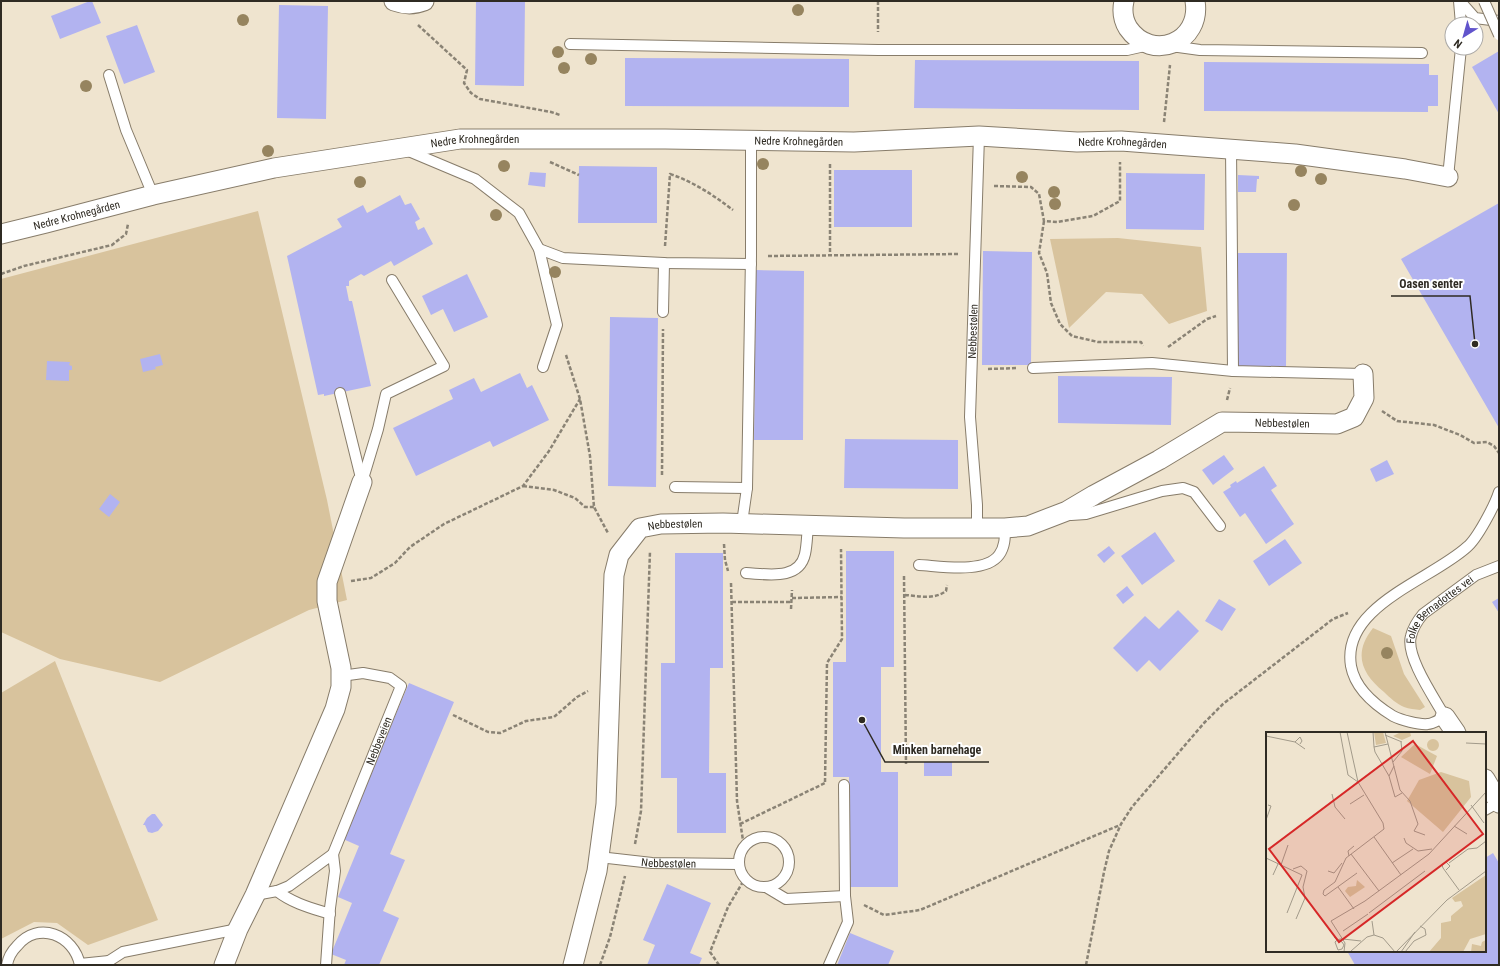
<svg xmlns="http://www.w3.org/2000/svg" width="1500" height="966" font-family="'Roboto Condensed',sans-serif">
	<style>
		.green { fill: #d8c39d }
		.building { fill: #b2b3f0 }
		.lines { fill: none; stroke-linecap: round; stroke-linejoin: round }
		.lane-casing { stroke: #877c6a; stroke-width: 12 }
		.street-casing { stroke: #877c6a; stroke-width: 21 }
		.path { stroke: #8a8375; stroke-width: 2.5; stroke-dasharray: 4 2; stroke-linecap: butt }
		.lane { stroke: #fff; stroke-width: 10 }
		.street { stroke: #fff; stroke-width: 19 }
		.lane-bridge-casing { stroke: #877c6a; stroke-width: 12; stroke-linecap: butt }
		.lane-bridge { stroke: #fff; stroke-width: 10 }
		.tree { fill: #96845f }
		.labels { text-anchor: middle; dominant-baseline: central; stroke-width: 4; stroke-linejoin: round; paint-order: stroke }
		.street-label { font-size: 11px; fill: #2f2b23; stroke: #fff }
		.inset-road { fill: none; stroke: #a29a8a; stroke-width: 1 }
		.view { fill: #d62828; fill-opacity: 0.15; stroke: #d62828; stroke-width: 2 }
		.inset-edge { fill: none; stroke: #2f2b23; stroke-width: 2 }
		.leader { fill: none; stroke: #2f2b23; stroke-width: 1.5 }
		.callout-dot { fill: #2f2b23; stroke: #fff; stroke-width: 1.5 }
		.callout-label { font-size: 12px; text-anchor: middle; font-weight: bold; fill: #2f2b23; stroke: #fff; stroke-width: 4; stroke-linejoin: round; paint-order: stroke }
	</style>
	<rect width="100%" height="100%" fill="#efe4cf"/>
	<path class="green" d="M258,211L327,500L347,600L309,610L160,682L60,659L1,632V279Z
		M1118,238L1201,247L1207,311L1169,324L1142,294L1106,292L1069,328L1050,239Z
		M1373,628L1391,636L1404,674L1425,707L1420,710C1415,709 1409,709 1404,707C1397,704 1390,698 1384,692C1361,673 1353,653 1373,628Z
		M55,661L158,920L88,945L57,923L34,922L1,939V693Z"/>
	<path class="building" d="M90,1H92L101,23L60,39L51,16Z
		M476,1H525L524,86L475,85Z
		M279,5L328,6L326,119L277,118Z
		M137,25L155,72L124,84L106,36Z
		M1499,51V114L1472,67Z
		M625,58L849,59V107L625,106Z
		M915,60L1139,61V110L914,108Z
		M1204,62L1429,64V75H1438V106H1428V112L1204,111Z
		M579,166L657,167V223H578Z
		M834,170H912V227H834Z
		M530,172L546,173L545,187L528,185Z
		M1126,173L1205,174L1204,230L1126,229Z
		M1238,175L1259,176V179H1257L1256,192H1238Z
		M400,195L405,205L411,203L420,219L415,222L418,230L424,227L433,244L394,266L391,261L364,276L361,274L349,281V286H346L349,301H352L371,386L324,396V394L318,395L287,256L342,227L337,219L363,205L367,213Z
		M1499,203V428L1401,259Z
		M983,251L1032,252L1031,365H982Z
		M1238,253H1287L1286,367L1238,366Z
		M756,270L804,271L803,440H754Z
		M467,274L488,317L454,332L443,309L431,315L422,296Z
		M610,317L658,318L656,487L608,486Z
		M160,354L163,365L155,367L156,369L143,372L140,359Z
		M47,361L70,362L69,365L72,366V370H69V381L46,380Z
		M520,373L527,388L532,385L549,420L493,447L490,441L416,476L393,428L453,399L449,390L474,378L481,392Z
		M1058,376L1172,377L1171,425L1058,423Z
		M845,439L958,440V489L844,488Z
		M1224,455L1234,469L1213,485L1202,470Z
		M1387,460L1394,474L1376,482L1370,469Z
		M1264,466L1277,486L1271,490L1294,524L1266,544L1245,513L1240,517L1223,492L1231,487L1230,485L1236,481L1237,483Z
		M110,494L120,502L109,517L99,509Z
		M1155,532L1175,561L1142,585L1121,556Z
		M1285,539L1302,563L1269,586L1253,561Z
		M1109,546L1115,553L1104,563L1097,555Z
		M846,551H894V667H881V772H898V887H849V777H833V662H846Z
		M675,553H723V668H710L709,773H726V833H677V778H661V663H675Z
		M1127,586L1134,595L1123,604L1116,595Z
		M1499,598V613L1492,602Z
		M1219,599L1236,609L1222,631L1205,621Z
		M1178,610L1199,631L1160,671L1149,660L1137,672L1113,648L1145,616L1159,629Z
		M409,683L454,702L390,854L405,860L383,911L399,918L379,965H344L346,960L331,954L352,903L338,897L359,846L343,839Z
		M924,762H952V776H924Z
		M152,814H155L163,825L158,831L152,833L148,832L145,825H143L147,818Z
		M1493,853L1499,863V965H1355L1347,951H1485V858Z
		M667,884L711,903L690,953L702,958L699,965H647L655,945L643,940Z
		M850,933L894,951L888,965H837Z"/>
	<g class="lines">
		<g class="lane-casing">
			<g id="lane">
				<path d="M1459,1L1461,24"/>
				<path d="M1460,1L1475,18L1499,21"/>
				<path d="M570,44L878,50H1127L1149,45"/>
				<path d="M1171,46L1200,50L1422,53"/>
				<path d="M109,75L126,130L153,195"/>
				<path d="M1231,148L1233,371"/>
				<path d="M406,150L475,179L519,213L539,249L557,325L543,367"/>
				<path d="M1448,177L1461,48"/>
				<path d="M539,249L563,258L664,263L751,264"/>
				<path d="M663,312L664,263"/>
				<path d="M1033,368L1152,363L1233,371L1363,374"/>
				<path d="M340,393L362,482"/>
				<path d="M362,482L378,429L386,394L444,366L392,280"/>
				<path d="M675,487L747,488"/>
				<path id="s1" d="M1499,492C1495,505 1477,539 1467,547C1431,580 1341,606 1351,666C1355,688 1375,705 1393,716C1401,720 1419,725 1428,724C1433,724 1440,719 1445,717C1435,699 1405,656 1411,636C1413,628 1418,620 1423,614L1476,575L1499,566"/>
				<path d="M1069,513L1071,515L1086,514L1162,491L1183,488L1194,492L1220,526"/>
				<path d="M742,523L747,488L751,256V140"/>
				<path id="s2" d="M977,527V505L970,417L979,136"/>
				<path d="M919,565C940,566 985,574 999,555C1005,547 1005,537 1005,528"/>
				<path d="M746,573C767,574 799,581 805,554C807,545 807,535 808,526"/>
				<path d="M1485,810L1499,802"/>
				<circle cx="764" cy="862" r="25"/>
				<path id="s3" d="M333,854L401,686L390,678L363,673L341,676"/>
				<path id="s4" d="M599,857L652,863L739,864"/>
				<path d="M766,887L786,899L845,896"/>
				<path d="M277,891C292,903 311,908 330,914"/>
				<path d="M255,895L277,891L289,886L333,854L335,871L330,908L326,965"/>
				<path d="M80,964L109,961"/>
				<path d="M7,965C8,958 12,951 17,946C38,920 74,935 80,965"/>
				<path d="M107,965L109,961L123,952L238,929"/>
				<path d="M829,965L848,922L845,896L844,785"/>
			</g>
		</g>
		<g class="street-casing">
			<g id="street">
				<path d="M394,1C405,5 414,5 424,1"/>
				<path d="M1124,1C1122,10 1123,20 1128,28C1152,63 1202,42 1195,1"/>
				<path id="s5" d="M1,234L46,223L153,195L274,168L460,139H665L854,142L979,136L1077,142L1121,141L1295,154L1405,169L1448,177"/>
				<path d="M1445,717L1456,733"/>
				<path d="M1485,779L1499,803"/>
				<path d="M224,965L238,929L255,895L335,709L341,687V668L327,601V582L362,482"/>
				<path id="s6" d="M573,965L597,871L606,804L614,575L619,555L640,528L661,524L723,523L904,528H1005L1028,526L1067,511L1094,495L1159,460L1222,422L1337,424L1354,417L1364,398L1363,374"/>
			</g>
		</g>
		<path class="path" d="M878,1V32
			M418,25L467,70L464,83L471,93L480,99L551,112L560,115
			M1164,122L1170,65
			M550,162L579,175
			M830,164V255
			M994,186L1031,187L1039,194L1044,221L1057,222L1093,216L1120,201V162
			M1044,221L1039,253L1047,273L1051,303L1060,324L1072,336L1098,342H1141L1143,346
			M665,246L670,174C694,182 713,195 733,210
			M768,256L959,254
			M1,274L24,266L112,245L126,234L128,224
			M1168,347L1207,319L1216,316
			M566,355L580,399L590,456L594,507L608,533
			M988,369L1017,368
			M1227,400L1230,388
			M1382,411L1397,421L1434,425L1460,435L1474,443L1487,442L1494,446L1499,453
			M662,475L663,329
			M523,486L554,490L575,498L585,507H594
			M724,544L725,560L728,571
			M904,576L906,764
			M351,581L371,578L395,563L410,547L444,524L523,486L549,451L580,399
			M731,583L737,801L744,847
			M905,595C918,596 934,600 946,591L947,585
			M792,598L842,597
			M732,602H791
			M791,609L792,590
			M453,715L488,732L500,733L526,721L554,717L577,697L588,691
			M825,782L827,663L842,639L841,549
			M740,824L825,783
			M635,844L641,811L650,551
			M864,905L884,915L920,910L1120,825
			M600,965L610,937L625,876
			M719,965L710,952L728,907L744,880
			M1086,965L1104,872L1109,851L1121,824L1132,807L1204,723L1223,704L1333,619L1348,613"/>
		<use href="#lane" class="lane"/>
		<use href="#street" class="street"/>
		<g class="lane-bridge-casing">
			<path id="lane-bridge" d="M1484,1L1499,35"/>
		</g>
		<use href="#lane-bridge" class="lane-bridge"/>
	</g>
	<g class="tree">
		<circle cx="798" cy="10" r="6"/>
		<circle cx="243" cy="20" r="6"/>
		<circle cx="558" cy="52" r="6"/>
		<circle cx="591" cy="59" r="6"/>
		<circle cx="564" cy="68" r="6"/>
		<circle cx="86" cy="86" r="6"/>
		<circle cx="268" cy="151" r="6"/>
		<circle cx="763" cy="164" r="6"/>
		<circle cx="504" cy="166" r="6"/>
		<circle cx="1301" cy="171" r="6"/>
		<circle cx="1022" cy="177" r="6"/>
		<circle cx="1321" cy="179" r="6"/>
		<circle cx="360" cy="182" r="6"/>
		<circle cx="1054" cy="192" r="6"/>
		<circle cx="1055" cy="204" r="6"/>
		<circle cx="1294" cy="205" r="6"/>
		<circle cx="496" cy="215" r="6"/>
		<circle cx="555" cy="272" r="6"/>
		<circle cx="1387" cy="653" r="6"/>
	</g>
	<g class="labels">
		<g class="street-label">
			<text stroke="none"><textPath href="#s5" startOffset="808">Nedre Krohnegården</textPath></text>
			<text stroke="none"><textPath href="#s5" startOffset="484">Nedre Krohnegården</textPath></text>
			<text stroke="none"><textPath href="#s5" startOffset="1132">Nedre Krohnegården</textPath></text>
			<text stroke="none"><textPath href="#s5" startOffset="78">Nedre Krohnegården</textPath></text>
			<text stroke="none"><textPath href="#s2" startOffset="196">Nebbestølen</textPath></text>
			<text stroke="none"><textPath href="#s6" startOffset="1118">Nebbestølen</textPath></text>
			<text stroke="none"><textPath href="#s6" startOffset="484">Nebbestølen</textPath></text>
			<text stroke="none"><textPath href="#s1" startOffset="490">Folke Bernadottes vei</textPath></text>
			<text stroke="none"><textPath href="#s3" startOffset="122">Nebbeveien</textPath></text>
			<text stroke="none"><textPath href="#s4" startOffset="70">Nebbestølen</textPath></text>
		</g>
	</g>
	<g transform="translate(1266 732)">
		<rect width="220" height="220" fill="#efe4cf"/>
		<path d="M108,0H117L120,11L110,13ZM135,0H144L145,4L136,8L127,4ZM161 13a6 6 0 1 1 12 0a6 6 0 1 1-12 0ZM149,12L171,24L164,42L135,25ZM175,40L203,49L205,65L177,100L141,69L153,48ZM220,143V202L204,207L197,220H163L175,206V191L185,189V184L197,174L195,169L189,170L186,166ZM91,148L99,155L84,165L79,159L82,155L90,154ZM220,208V220H205L206,212L215,214L216,210Z" fill="#d8c39d"/>
		<path class="inset-road" d="M74,0L82,43L92,50M81,0L92,50L117,91L118,97L80,126L69,150L58,158L57,162L59,164L91,141M107,0L108,15M119,0L134,58L144,69L152,92L148,99L159,103M119,3L136,10M0,4L29,10L39,17M29,10L34,5L36,9L34,12M200,11L220,12M122,12L108,15L109,20L123,44L128,34M127,30L136,19L135,10M123,44L129,65L136,61M66,62L69,75L79,87M84,72L98,63M205,73L218,91M0,88L5,74L2,73M188,94L201,102M108,105L135,143M138,106L140,111L152,119L166,117M85,122L113,159M83,124L82,119L88,114M0,126L36,143L21,181M126,131L147,117M183,131L202,117L211,116L220,109M15,133L22,113M27,137L35,134L41,139L37,155L39,166L30,187M180,138L184,134L180,130L176,133L177,136L193,158M62,139L68,141L76,131M7,143L12,132M72,155L88,177M103,181L159,139M106,189L108,203M77,199L102,182M68,205L70,206L76,210L78,213L76,217L72,218L69,210L70,209L74,207H77M77,207L95,209M85,219L101,205L108,203L117,206L129,220M78,220L79,211L65,189L99,169L163,122L220,60M130,220L181,168L220,139M135,220L149,200M139,220L148,209L160,203L159,197L154,194"/>
		<path class="view" d="M147,9L217,102L73,210L3,117Z"/>
		<rect width="220" height="220" class="inset-edge"/>
	</g>
	<path class="leader" d="M1475 344L1470 296H1391M862 720L885 762H989"/>
	<g class="callout-dot">
		<circle cx="1475" cy="344" r="4"/>
		<circle cx="862" cy="720" r="4"/>
	</g>
	<g class="callout-label">
		<text x="1431" y="288">Oasen senter</text>
		<text x="937" y="754">Minken barnehage</text>
	</g>
	<rect width="1500" height="966" fill="none" stroke="#2f2b23" stroke-width="4"/>
	<g transform="translate(1464 36) rotate(217)"><circle r="19" fill="#ffffff" stroke="#acaaa7"/>
	<path d="M0-3L7 15L0 10L-7 15Z" fill="#6154cc"/>
	<text y="-6" font-size="11" font-weight="bold" text-anchor="middle" fill="#2f2b23">N</text>
	</g>
</svg>
